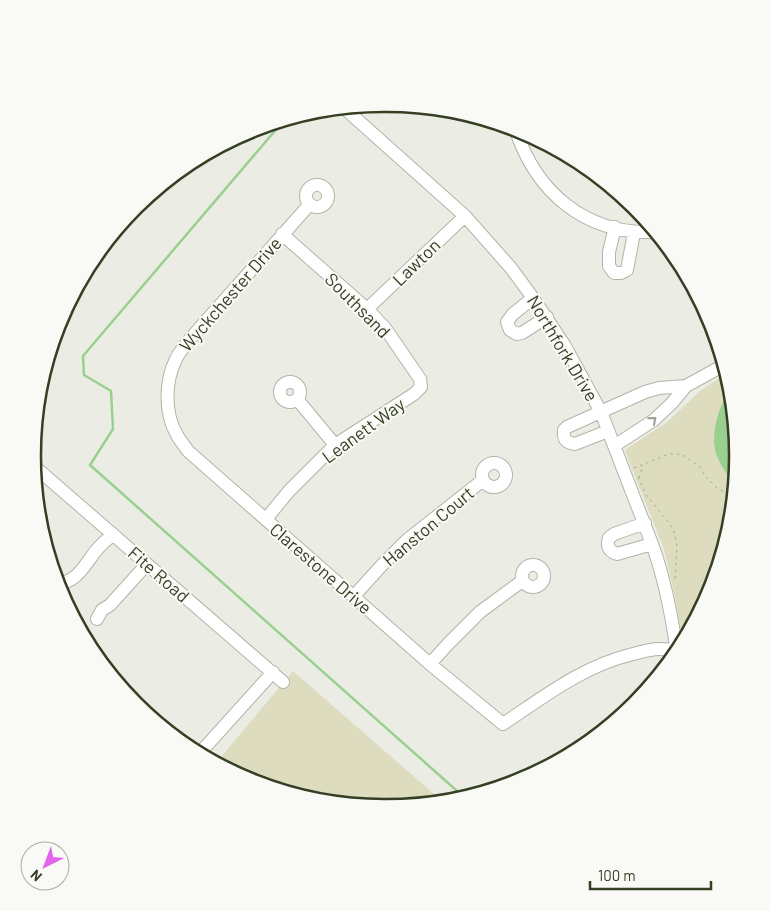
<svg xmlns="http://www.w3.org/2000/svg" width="770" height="911" font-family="Barlow,sans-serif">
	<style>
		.green { fill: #dddcbf }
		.water { fill: #9ad08f }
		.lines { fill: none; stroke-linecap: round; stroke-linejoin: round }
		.stream { stroke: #9ad08f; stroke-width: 2.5 }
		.minor-casing { stroke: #b0b5a7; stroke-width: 14 }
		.path { stroke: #a0b086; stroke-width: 1; stroke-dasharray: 2.5 4; stroke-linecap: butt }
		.minor { stroke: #fff; stroke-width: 12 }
		.oneway { stroke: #9a9f92 }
		.labels { text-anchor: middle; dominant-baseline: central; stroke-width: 4; stroke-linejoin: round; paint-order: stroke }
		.street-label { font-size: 18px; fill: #343f24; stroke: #f9faf5 }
		.rim { fill: none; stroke: #343f24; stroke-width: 2.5 }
	</style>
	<rect width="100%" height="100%" fill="#ebede5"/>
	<path class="green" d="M727,373L731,390C718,404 710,435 716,454C720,465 727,475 735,484L731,525L711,591L684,639L682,637L674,592L664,549L625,451L629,447L666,423L700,391Z
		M293,671L443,802L385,808L316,801L250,781L216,763Z"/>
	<path class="water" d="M731,390L737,456L735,484C727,475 720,465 716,454C710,435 718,404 731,390Z"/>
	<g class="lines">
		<path class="stream" d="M285,119L83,356L84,375L111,391L113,429L90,465L465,798"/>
		<g class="minor-casing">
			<path id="minor" d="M343,107L465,216L511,268L533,298L565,346L601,412L652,544C665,579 672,617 677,653
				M515,128C536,193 586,235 656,232
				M306 196a11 11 0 1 1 22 0a11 11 0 1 1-22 0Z
				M310,204L190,339C185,346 179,352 176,359C165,381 164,413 177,435C180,441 185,446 188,451L430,664L503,724C545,696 583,666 633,654C641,652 651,649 659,649C666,649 673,650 679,650
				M615,227L609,252V266L614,273H621L627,270L634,233
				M533,298L513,314L507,322L510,330L517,334L522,333L547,317
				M367,309L465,216
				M280 392a10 10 0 1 1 20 0a10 10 0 1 1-20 0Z
				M297,399L335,445
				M608,431L575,444C566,443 563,439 564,430L567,427L645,392L659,388L686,386
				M614,446L654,420L672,403L686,386L724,365
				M482 475a12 12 0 1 1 24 0a12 12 0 1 1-24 0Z
				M34,466L283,682
				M266,519L289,491L335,445L414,394L421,387L420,379L385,328L367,309L282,234
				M645,523L614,534L609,538C606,547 609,551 617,554L652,544
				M522 576a11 11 0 1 1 22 0a11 11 0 1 1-22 0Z
				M57,584C77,582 84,566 95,552C100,545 107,540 113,534
				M354,596L382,565L407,540L483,480
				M97,619L102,610L110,605L147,564
				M430,664L448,644L480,612L522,581
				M199,754L273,672"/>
		</g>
		<path class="path" d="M634,468L669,454H681L699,466L705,476L717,488L733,497
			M638,477L647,496L670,524L674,532L677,546L675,581
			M639,478L643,465"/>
		<use href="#minor" class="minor"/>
	</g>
	<defs><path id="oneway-chevron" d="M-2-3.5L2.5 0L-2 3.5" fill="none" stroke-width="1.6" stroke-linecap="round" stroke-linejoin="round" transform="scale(1.25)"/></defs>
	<use class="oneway" href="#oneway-chevron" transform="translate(653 420) rotate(-40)"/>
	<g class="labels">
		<g class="street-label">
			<text transform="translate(416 262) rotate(-44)">Lawton</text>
			<text transform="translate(230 294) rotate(-49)">Wyckchester Drive</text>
			<text transform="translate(358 305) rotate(45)">Southsand</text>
			<text transform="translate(563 348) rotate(59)">Northfork Drive</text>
			<text transform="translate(363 430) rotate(-36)">Leanett Way</text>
			<text transform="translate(428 526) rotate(-40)">Hanston Court</text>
			<text transform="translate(321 568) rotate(41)">Clarestone Drive</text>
			<text transform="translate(159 574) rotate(41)">Fite Road</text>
		</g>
	</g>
	<path d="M0 0H770V911H0ZM384 112H386A343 343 0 0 1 729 455V456A343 343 0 0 1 386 799H384A343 343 0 0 1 41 456V455A343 343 0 0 1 384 112Z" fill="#f9faf5" fill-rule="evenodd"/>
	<path class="rim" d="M384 112H386A343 343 0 0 1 729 455V456A343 343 0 0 1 386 799H384A343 343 0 0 1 41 456V455A343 343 0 0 1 384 112Z"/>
	<g transform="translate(45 866) rotate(222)"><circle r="24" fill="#f9faf5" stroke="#aaafa1"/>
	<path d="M0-4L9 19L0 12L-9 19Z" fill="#e264ec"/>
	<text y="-8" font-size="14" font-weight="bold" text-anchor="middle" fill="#343f24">N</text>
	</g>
	<path d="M590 881v8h121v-8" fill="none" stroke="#343f24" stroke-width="2.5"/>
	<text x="598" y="881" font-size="15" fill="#343f24" stroke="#f9faf5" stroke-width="4" paint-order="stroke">100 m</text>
</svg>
